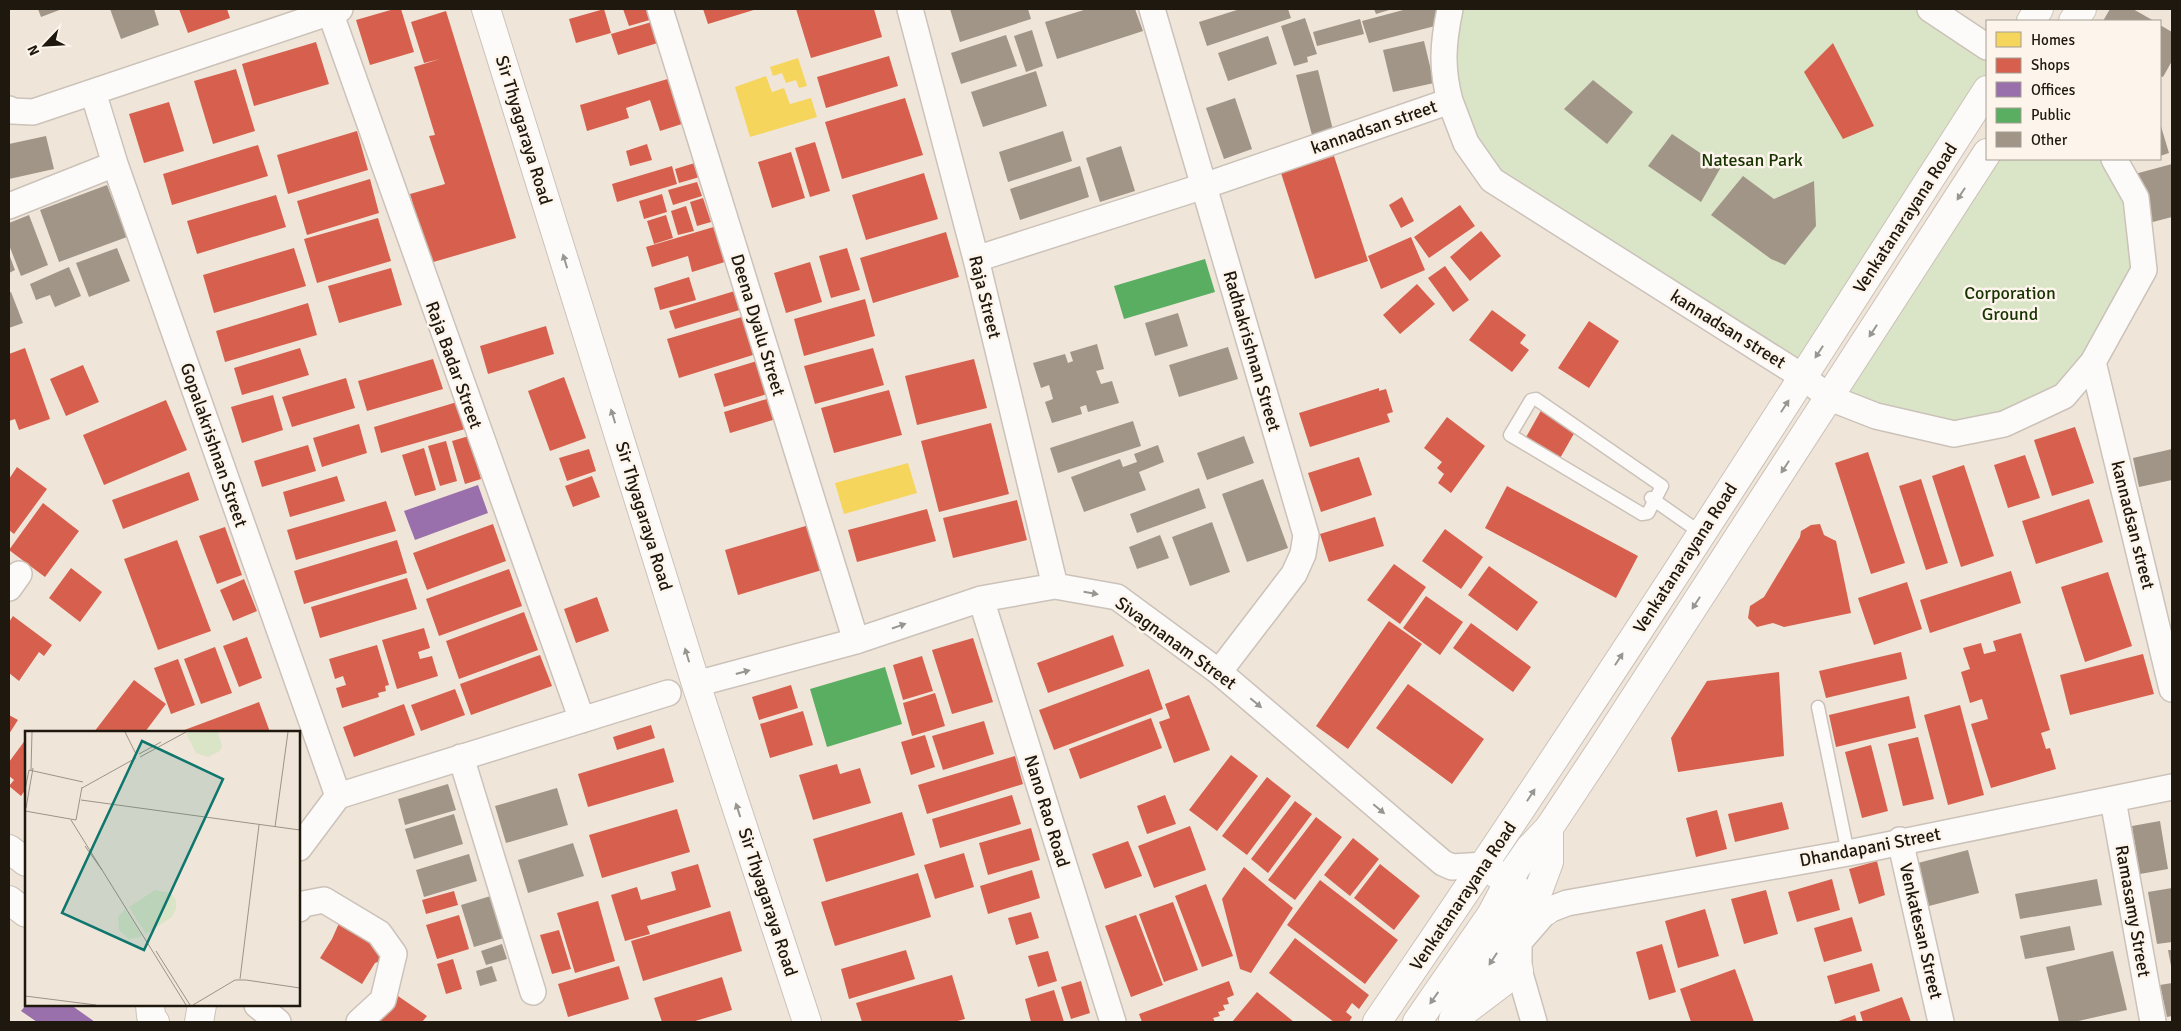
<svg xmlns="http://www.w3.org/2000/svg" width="2181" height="1031" font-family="Signika,sans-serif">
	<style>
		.green { fill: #dae4c7 }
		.homes { fill: #f6d55c }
		.shops { fill: #d6604d }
		.offices { fill: #9970ab }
		.public { fill: #5aae61 }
		.building { fill: #a19588 }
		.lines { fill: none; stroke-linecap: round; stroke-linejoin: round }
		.service-casing { stroke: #cbc2b9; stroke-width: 15 }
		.minor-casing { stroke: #cbc2b9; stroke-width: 28 }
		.tertiary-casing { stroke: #cbc2b9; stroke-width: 30 }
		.secondary-casing { stroke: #cbc2b9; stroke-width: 30 }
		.service { stroke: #fdfbf9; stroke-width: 12 }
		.minor { stroke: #fdfbf9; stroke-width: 25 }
		.tertiary { stroke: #fdfbf9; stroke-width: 28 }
		.secondary { stroke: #fdfbf9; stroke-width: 28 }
		.oneway { fill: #999590 }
		.labels { text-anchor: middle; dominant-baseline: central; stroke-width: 5; stroke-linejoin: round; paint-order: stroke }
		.street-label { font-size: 18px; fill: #1e180f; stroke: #fdf5ec }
		.park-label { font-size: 18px; fill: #173300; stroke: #fdf5ec }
		.inset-road { fill: none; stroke: #9c9388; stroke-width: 1 }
		.view { fill: #0f766e; fill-opacity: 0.15; stroke: #0f766e; stroke-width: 2.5 }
		.inset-edge { fill: none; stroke: #1e180f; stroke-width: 2.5 }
	</style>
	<rect width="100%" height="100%" fill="#f0e5d9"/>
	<path class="green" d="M1449,9H1923L1987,52V73L1798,368L1495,176L1455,99Z
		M1987,159H2108L2132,202L2139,271L2062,392L1957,428L1839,394Z"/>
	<path class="homes" d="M798,58L807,86L799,88L796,80L786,83L782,73L773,76L770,67Z
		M766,76L772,92L784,88L790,104L811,98L817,117L750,137L735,87Z
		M908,463L917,493L844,514L835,483Z"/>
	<path class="shops" d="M179,9H227L230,18L188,33Z
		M394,9H401L414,52L370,65L356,20Z
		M604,9L611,33L576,43L569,19Z
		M623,9H650L653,19L629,26Z
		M703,9H757L708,24Z
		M796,9H874L882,37L811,58Z
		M446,11L516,238L430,263L410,194L445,184L429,136L435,135L414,67L440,59L424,63L411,22Z
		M655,21L661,42L618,55L611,34Z
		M316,42L329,84L254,106L242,64Z
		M1833,43L1874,126L1843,139L1804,72Z
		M889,56L898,86L826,108L817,77Z
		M236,69L255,131L213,144L194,81Z
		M671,78L685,123L660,131L650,100L626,108L629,118L587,131L580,105Z
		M905,98L923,155L842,179L825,122Z
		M169,102L184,151L144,163L129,114Z
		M357,131L368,170L288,194L277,155Z
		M815,142L830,191L810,197L795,148Z
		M647,144L652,160L630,166L626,151Z
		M258,145L268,176L172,205L163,174Z
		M791,152L805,198L772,208L758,162Z
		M1334,156L1368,261L1315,279L1281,173Z
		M698,162L703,176L679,183L675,169Z
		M672,166L677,184L617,202L612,184Z
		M924,173L938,219L866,240L852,195Z
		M370,179L379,213L307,235L297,201Z
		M697,182L702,196L673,205L668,190Z
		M662,194L667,212L644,219L639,201Z
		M276,195L286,227L197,254L187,221Z
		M1402,197L1414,221L1401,228L1389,205Z
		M703,198L711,222L697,226L690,202Z
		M1460,205L1475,226L1429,258L1414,237Z
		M686,206L694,231L678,235L671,211Z
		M666,215L673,238L654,244L647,221Z
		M378,218L391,261L317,283L304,239Z
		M717,226L728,261L692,272L688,256L652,267L646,247Z
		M1481,231L1501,256L1470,281L1450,257Z
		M946,232L959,277L873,303L860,258Z
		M1411,237L1425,270L1381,289L1368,256Z
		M294,248L306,286L214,313L203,275Z
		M847,248L860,290L831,298L819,256Z
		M810,262L822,302L786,313L774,273Z
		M1445,266L1469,300L1453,312L1428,278Z
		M391,268L402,305L339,323L328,286Z
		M689,277L696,300L660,310L654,288Z
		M1417,284L1435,304L1400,334L1383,315Z
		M738,290L743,309L675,329L669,311Z
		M865,299L875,336L804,356L794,319Z
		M308,303L317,335L225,362L216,331Z
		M1492,310L1526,335L1520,343L1529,350L1512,372L1469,340Z
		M745,316L756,354L679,378L667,339Z
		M1589,321L1619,341L1589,388L1558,368Z
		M546,326L554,354L488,374L480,346Z
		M25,348L50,419L19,430L15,419L9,421V354Z
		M300,348L309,375L242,395L234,368Z
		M873,348L884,385L815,404L804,366Z
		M433,359L443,389L367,411L358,381Z
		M974,359L987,408L917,425L905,376Z
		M757,361L767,394L724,407L714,374Z
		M83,365L99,402L66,416L50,379Z
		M564,377L586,438L550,451L528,391Z
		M346,378L355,408L292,427L282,397Z
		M1379,388V391L1386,389L1393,412L1387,414L1390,422L1310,447L1299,413Z
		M889,390L902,435L834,453L821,408Z
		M273,395L283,430L242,443L231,407Z
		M770,398L776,419L730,433L724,412Z
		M166,400L187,450L104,485L83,435Z
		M457,402L465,429L381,453L374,427Z
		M1543,407L1576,430L1559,460L1525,439Z
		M1447,417L1485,446L1451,493L1438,483L1444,474L1437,468L1442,462L1424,448Z
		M991,423L1009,494L939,512L921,441Z
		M359,424L367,453L322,467L313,438Z
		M2075,427L2094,483L2052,496L2034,440Z
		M469,436L481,479L465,484L452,441Z
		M446,441L457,481L440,486L428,446Z
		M308,445L316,471L262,487L254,461Z
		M424,448L436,490L415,496L402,455Z
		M589,449L596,471L567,481L559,458Z
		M1868,452L1905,563L1871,574L1835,463Z
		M2025,455L2040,498L2008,508L1994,465Z
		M1359,457L1372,495L1321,512L1308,473Z
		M1964,465L1994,556L1961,567L1932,476Z
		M17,467L47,489L14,534L9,530V479Z
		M189,472L199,500L123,529L112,500Z
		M337,476L345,501L290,517L283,492Z
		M592,476L600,497L573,507L565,486Z
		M1921,479L1948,563L1926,570L1899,486Z
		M1507,486L1638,556L1616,598L1485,528Z
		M2089,499L2103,542L2036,564L2022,521Z
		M1017,500L1027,540L953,558L943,518Z
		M386,501L396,531L296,560L287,530Z
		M43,503L79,531L45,577L9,550Z
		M927,509L936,541L857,562L848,530Z
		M1375,517L1384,546L1329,562L1320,534Z
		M493,524L506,561L427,590L413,553Z
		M1820,524L1824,535L1836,541L1851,613L1784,627L1773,623L1757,627L1748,618L1750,606L1764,597L1800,537L1801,531L1811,525Z
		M809,525L822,570L738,595L725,550Z
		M225,527L242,575L217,584L199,536Z
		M1445,529L1483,557L1461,589L1422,561Z
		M177,540L211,631L158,650L124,559Z
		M397,540L407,573L304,604L294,571Z
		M1394,564L1426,587L1400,624L1367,600Z
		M1489,566L1538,602L1517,631L1468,595Z
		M71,568L102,592L80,622L49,598Z
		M509,569L522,606L439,636L426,599Z
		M2011,571L2021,603L1930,633L1920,600Z
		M2108,572L2132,646L2085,662L2061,587Z
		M407,578L417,609L320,638L311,607Z
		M244,579L257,611L233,621L220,590Z
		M1907,582L1922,629L1874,645L1858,598Z
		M1426,596L1463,622L1440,655L1403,628Z
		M597,597L609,631L576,643L564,609Z
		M524,612L538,650L459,679L446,641Z
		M13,616L52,645L44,656L39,652L19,681L9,673V622Z
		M1389,621L1422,644L1348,749L1316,726Z
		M1471,623L1531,667L1513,692L1453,648Z
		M424,628L430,648L418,652L420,659L432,656L438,676L397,689L382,640Z
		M2021,633L2050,730L2041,733L2046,749L2050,748L2056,769L1991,788L1971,724L1988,719L1982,699L1970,703L1961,672L1970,669L1963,648L1981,643L1984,654L1996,651L1993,641Z
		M1113,635L1124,666L1048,693L1037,663Z
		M247,637L262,678L239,687L223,646Z
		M973,638L993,702L952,714L932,650Z
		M377,645L389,685L385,686L386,691L378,693L379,697L342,708L336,688L346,685L343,676L335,679L329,659Z
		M215,647L232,693L201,704L184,659Z
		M1901,652L1907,679L1826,698L1819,671Z
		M2143,654L2154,694L2070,715L2060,675Z
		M540,655L552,686L471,715L460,684Z
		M922,656L933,691L903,700L893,665Z
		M178,659L195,705L171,714L154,668Z
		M1149,669L1163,709L1054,750L1039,710Z
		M1779,672L1784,756L1678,772L1671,738L1707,681Z
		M134,680L166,704L145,732H94Z
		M1408,684L1484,739L1452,784L1376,728Z
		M791,685L798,708L759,720L752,697Z
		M455,689L465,715L421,731L411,705Z
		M935,693L945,726L912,736L903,703Z
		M1189,695L1210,750L1174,763L1159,722L1170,718L1165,704Z
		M1909,696L1916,728L1836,747L1829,715Z
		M259,702L270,732H179Z
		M404,704L415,735L354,757L343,727Z
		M1960,705L1984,795L1948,805L1924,715Z
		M803,711L813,745L770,758L760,724Z
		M9,715L18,720L9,734Z
		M1151,718L1162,748L1080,779L1069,749Z
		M984,721L994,754L943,770L932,736Z
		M651,725L655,738L617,750L613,737Z
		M925,735L935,767L911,775L901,742Z
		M1918,737L1934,799L1903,806L1888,744Z
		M26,739V789L21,796L9,786L14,780L9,776V762Z
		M1871,745L1888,811L1862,818L1845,752Z
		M664,748L674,782L588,807L578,774Z
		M1231,755L1258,776L1217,831L1189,810Z
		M1015,756L1023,784L927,814L918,785Z
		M837,764L840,774L860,768L871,803L813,820L799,775Z
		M1267,777L1291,796L1247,855L1222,836Z
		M1012,795L1021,824L940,848L932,819Z
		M1165,795L1176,824L1147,834L1137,806Z
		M1295,801L1312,814L1268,873L1251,859Z
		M1782,802L1789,829L1735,842L1728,814Z
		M677,809L690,852L602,878L589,835Z
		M1717,810L1727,849L1696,857L1686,818Z
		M902,812L915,855L826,882L813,839Z
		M1316,817L1342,837L1295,900L1268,880Z
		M1190,826L1206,870L1154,888L1138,846Z
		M1031,828L1040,860L988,875L979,843Z
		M1353,838L1379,859L1350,896L1324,875Z
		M1128,841L1142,876L1105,889L1092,854Z
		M964,853L974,887L935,899L924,865Z
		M1877,861L1885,895L1859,904L1849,869Z
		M698,864L711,907L647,926L650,934L625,941L611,895L637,887L641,900L676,890L671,872Z
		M1380,864L1420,896L1394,930L1354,898Z
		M1244,867L1293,908L1251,973L1240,969L1222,899Z
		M1032,870L1040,898L988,914L980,886Z
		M918,873L931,917L835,946L821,902Z
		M1832,879L1840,910L1797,922L1788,892Z
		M1320,880L1398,940L1365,984L1287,925Z
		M1206,884L1233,956L1202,967L1175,896Z
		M1766,890L1778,934L1744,944L1731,899Z
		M454,891L458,905L426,914L422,900Z
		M598,901L615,961L575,973L557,913Z
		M1173,902L1198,970L1164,982L1139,914Z
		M1705,909L1719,956L1678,968L1665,921Z
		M730,911L742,951L643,981L631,941Z
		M1031,912L1039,938L1016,945L1008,918Z
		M459,915L469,949L437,959L426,925Z
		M1136,915L1163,985L1131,997L1105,926Z
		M1852,917L1862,951L1824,962L1814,928Z
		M340,921L368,933L383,960L375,963L362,984L320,958L332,939Z
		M559,930L571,969L552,974L540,935Z
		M1295,938L1369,995L1359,1009L1352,1003L1346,1012L1352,1017L1349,1022H1334L1269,973Z
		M1662,944L1676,992L1649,1000L1636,952Z
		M906,950L915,979L849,999L841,969Z
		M1048,951L1057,981L1038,987L1028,956Z
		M453,959L462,989L446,994L437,964Z
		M1872,963L1880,991L1835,1004L1827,976Z
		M619,966L629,999L568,1017L558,984Z
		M1735,969L1754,1022H1691L1680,989Z
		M952,975L965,1019L954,1022H862L856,1003Z
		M722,977L732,1010L692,1022H662L654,998Z
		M1081,981L1090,1013L1071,1019L1061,987Z
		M1229,981L1234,995L1227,998L1229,1004L1223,1005L1225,1010L1218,1012L1220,1016L1213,1018L1215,1022H1142L1139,1014Z
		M1054,990L1064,1022H1031L1025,999Z
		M1257,992L1294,1022H1232Z
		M398,996L427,1016L422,1022H379Z
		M1902,997L1911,1022H1863L1860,1012Z
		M1855,1015L1857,1022H1836Z"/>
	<path class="offices" d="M478,485L488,513L415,540L404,511Z
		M26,1005H71L95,1022H37L21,1011Z"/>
	<path class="public" d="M1205,259L1215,292L1124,319L1114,286Z
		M885,667L902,724L827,747L810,689Z"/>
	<path class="building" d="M38,9H62L41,17Z
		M110,9H154L159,25L121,39Z
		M950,9H1028L1031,19L960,42Z
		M1087,9H1135L1143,31L1057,59L1045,22Z
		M1240,9H1288L1291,18L1207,46L1199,22Z
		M1374,9H1392L1376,14Z
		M1407,9H1439L1435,26L1369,43L1362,21Z
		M2110,9H2133L2154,21H2103Z
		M1305,18L1317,54L1307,57L1308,62L1294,66L1281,26Z
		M1360,19L1364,34L1317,46L1313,32Z
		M2160,25L2172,32V61L2163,77L2160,76Z
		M1032,30L1043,66L1026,72L1014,36Z
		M1006,35L1017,66L961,84L951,53Z
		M1268,36L1277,64L1228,81L1218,53Z
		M1424,41L1434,83L1393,92L1383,50Z
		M1318,70L1333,130L1312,135L1296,75Z
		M1036,71L1047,106L983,127L971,92Z
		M1593,80L1633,112L1607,144L1564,109Z
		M1235,98L1252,149L1224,159L1206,108Z
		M2160,123L2169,153L2160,156Z
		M1063,131L1072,161L1008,182L999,152Z
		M1672,134L1721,167L1701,202L1648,166Z
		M46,136L54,169L9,179V144Z
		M1121,146L1135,191L1100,202L1086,158Z
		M2172,164V217L2145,224L2131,175Z
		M1080,166L1089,197L1020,220L1010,189Z
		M1743,176L1774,199L1814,181L1816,226L1785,265L1771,259L1711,215Z
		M107,185L127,237L59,262L40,210Z
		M29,215L48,265L21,276L9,245V223Z
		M117,248L130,281L89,297L76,263Z
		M9,254L15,270L9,273Z
		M69,267L81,296L55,307L50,295L36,300L30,284Z
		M11,292L23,323L9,328V293Z
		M1178,313L1188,346L1155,356L1145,323Z
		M1097,344L1104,369L1096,371L1101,384L1112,381L1119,403L1088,412L1086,405L1080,407L1082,414L1052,423L1045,402L1053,399L1049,385L1041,388L1033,363L1065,354L1068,363L1073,361L1070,352Z
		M1228,347L1238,379L1179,397L1169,365Z
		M1133,421L1141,446L1058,473L1050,448Z
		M1244,436L1254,463L1207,480L1197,453Z
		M1158,445L1164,462L1139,472L1146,490L1084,512L1071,477L1120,459L1123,467L1137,462L1134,454Z
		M2172,449V480L2139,487L2133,458Z
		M1263,479L1288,548L1247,562L1222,494Z
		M1199,488L1206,508L1137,533L1130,514Z
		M1212,522L1230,572L1190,586L1172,537Z
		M1160,535L1169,558L1137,569L1129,547Z
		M448,784L456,810L405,825L398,799Z
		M557,788L568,825L506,843L495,806Z
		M454,814L463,844L414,859L405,829Z
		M2160,821L2168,869L2140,874L2132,826Z
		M573,843L584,876L528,893L518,860Z
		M1968,850L1979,893L1929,906L1918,863Z
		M469,854L477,881L424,897L416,870Z
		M2097,879L2102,905L2020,919L2015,894Z
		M2172,888V942L2157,944L2148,892Z
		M494,895L507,937L474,947L461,905Z
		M2070,926L2075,950L2025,959L2020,936Z
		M502,944L507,959L486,965L481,951Z
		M2168,950H2172V966H2171Z
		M2113,951L2127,1010L2074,1022H2059L2046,967Z
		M492,966L497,981L480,986L476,971Z
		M2172,983V1016L2167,1017L2160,985Z"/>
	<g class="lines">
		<g class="service-casing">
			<path id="service" d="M1536,399L1662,486L1648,513L1642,514L1510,435L1531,400Z
				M1651,498L1701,533
				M1818,707L1848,853"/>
		</g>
		<g class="minor-casing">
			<path id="minor" d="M329,9L582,720
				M660,9L856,641
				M910,9L976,259L1055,586
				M1152,9L1306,535L1303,554L1294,574L1219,672
				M1930,9L1987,47
				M93,92L115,164L338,796
				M1450,101C1441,67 1443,43 1450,9
				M9,109L12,111L33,112L340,9
				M9,206L115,164
				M976,259L1204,186L1450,101L1466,143L1492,180L1803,377L1830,398L1876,416L1954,434L2004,424L2064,396L2093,362L2144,270L2136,198L2114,159
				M2093,362L2172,689
				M9,588L19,574
				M981,599L1113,1022
				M696,684L856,641L981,599L1055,586L1117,597L1219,672L1443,863L1452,867L1485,865
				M461,757L533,992
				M2113,800L2153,1022
				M1900,840L1941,1022
				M299,848L338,796L668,693
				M299,909L303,904L324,900L379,933L394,954L383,1000L359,1022
				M257,1005L278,1022
				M1534,1022L1519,970V942L1546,911L1567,903L1848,853L2172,787"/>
		</g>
		<g class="tertiary-casing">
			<path id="tertiary" d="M1454,1017L1539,889L1549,862V828"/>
		</g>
		<g class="secondary-casing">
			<path id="secondary" d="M486,9L696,684L807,1022
				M2031,21L2039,9
				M2073,21L2082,9
				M9,849L26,862
				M1494,872L1546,911
				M9,900L26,913
				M150,1005L151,1016L155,1022
				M1453,1020L1519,970
				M199,1022L202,1005
				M1377,1022C1587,716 1787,402 1987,90
				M1417,1022L1491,915L1516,868L1530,848L1549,828L1604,745L1987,153"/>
		</g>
		<use href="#service" class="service"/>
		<use href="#minor" class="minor"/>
		<use href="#tertiary" class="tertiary"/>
		<use href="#secondary" class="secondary"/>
	</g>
	<defs><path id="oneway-solid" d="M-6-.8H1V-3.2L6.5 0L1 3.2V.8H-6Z" transform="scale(1.25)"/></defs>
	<g class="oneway">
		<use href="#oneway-solid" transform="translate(1961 194) rotate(123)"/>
		<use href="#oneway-solid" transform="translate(565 261) rotate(-107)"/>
		<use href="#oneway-solid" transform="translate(1873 331) rotate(123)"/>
		<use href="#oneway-solid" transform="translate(1819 352) rotate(123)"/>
		<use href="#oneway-solid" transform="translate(1785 406) rotate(-57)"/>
		<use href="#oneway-solid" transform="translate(613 416) rotate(-107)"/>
		<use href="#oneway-solid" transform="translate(1785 467) rotate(123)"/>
		<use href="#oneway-solid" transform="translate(1091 593) rotate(10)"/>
		<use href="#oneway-solid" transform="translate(1696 603) rotate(123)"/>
		<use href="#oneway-solid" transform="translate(899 626) rotate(-19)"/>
		<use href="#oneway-solid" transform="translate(687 655) rotate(-107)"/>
		<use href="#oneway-solid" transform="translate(1619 659) rotate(-57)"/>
		<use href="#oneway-solid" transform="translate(743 672) rotate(-15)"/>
		<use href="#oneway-solid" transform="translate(1256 703) rotate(40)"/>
		<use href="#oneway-solid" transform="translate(1531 795) rotate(-57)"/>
		<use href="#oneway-solid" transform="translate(1379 809) rotate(40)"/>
		<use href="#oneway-solid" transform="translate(738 810) rotate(-108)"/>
		<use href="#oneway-solid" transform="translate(1493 959) rotate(123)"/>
		<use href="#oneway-solid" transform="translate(1434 998) rotate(125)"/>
	</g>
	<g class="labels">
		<g class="street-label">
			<text transform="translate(1374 127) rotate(-19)">kannadsan street</text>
			<text transform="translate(524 130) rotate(73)">Sir Thyagaraya Road</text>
			<text transform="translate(1905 218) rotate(-57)">Venkatanarayana Road</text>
			<text transform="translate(985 297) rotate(76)">Raja Street</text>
			<text transform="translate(758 325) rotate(73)">Deena Dyalu Street</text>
			<text transform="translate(1728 329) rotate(32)">kannadsan street</text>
			<text transform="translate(1252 351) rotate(74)">Radhakrishnan Street</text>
			<text transform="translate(454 365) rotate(70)">Raja Badar Street</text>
			<text transform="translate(214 445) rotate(71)">Gopalakrishnan Street</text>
			<text transform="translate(644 516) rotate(73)">Sir Thyagaraya Road</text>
			<text transform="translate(2133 525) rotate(76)">kannadsan street</text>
			<text transform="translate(1685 558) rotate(-57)">Venkatanarayana Road</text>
			<text transform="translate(1176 643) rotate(36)">Sivagnanam Street</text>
			<text transform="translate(1047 811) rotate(73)">Nano Rao Road</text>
			<text transform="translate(1870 847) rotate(-11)">Dhandapani Street</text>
			<text transform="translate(1463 896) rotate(-56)">Venkatanarayana Road</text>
			<text transform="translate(768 902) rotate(72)">Sir Thyagaraya Road</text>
			<text transform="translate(2133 911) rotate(80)">Ramasamy Street</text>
			<text transform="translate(1921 931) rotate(77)">Venkatesan Street</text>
		</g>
		<g class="park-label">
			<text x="1752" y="160">Natesan Park</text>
			<text x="2010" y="293">Corporation<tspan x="2010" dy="21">Ground</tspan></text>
		</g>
	</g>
	<g transform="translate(25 731)">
		<rect width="275" height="275" fill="#f0e5d9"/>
		<path d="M193,1L197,15L195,20L183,26L171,22L161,2ZM130,159L146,162L151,169V178L147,186L121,203L104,176ZM100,178L117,204L115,206L104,208L94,199L93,186Z" fill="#dae4c7"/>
		<path class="inset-road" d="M100,1L111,23M114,23L136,11M115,26L161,1M6,40L7,1M57,57L111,27M0,59L4,39L58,51M56,69L275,99M1,77L8,37M0,80L51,89M46,89L161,274M51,89L57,56M250,96L263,1M60,115L77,139M131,220L165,274M215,248L234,94M221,249L275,257M0,265L71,274M168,274L210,249H221"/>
		<path class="view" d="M117,10L198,48L119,219L37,182Z"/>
		<rect width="275" height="275" class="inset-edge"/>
	</g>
	<rect width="2181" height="1031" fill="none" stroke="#1e180f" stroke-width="20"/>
	<rect x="1986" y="20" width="175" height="140" fill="#fdf5ec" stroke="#a49d94"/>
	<rect x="1996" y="32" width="25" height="15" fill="#f6d55c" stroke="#a49d94"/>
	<text x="2031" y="45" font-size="15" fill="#1e180f">Homes</text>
	<rect x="1996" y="58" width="25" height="15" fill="#d6604d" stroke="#a49d94"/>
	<text x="2031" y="70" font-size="15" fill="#1e180f">Shops</text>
	<rect x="1996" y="82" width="25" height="15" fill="#9970ab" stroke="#a49d94"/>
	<text x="2031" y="95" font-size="15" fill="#1e180f">Offices</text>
	<rect x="1996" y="108" width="25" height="15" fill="#5aae61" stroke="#a49d94"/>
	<text x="2031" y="120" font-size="15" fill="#1e180f">Public</text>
	<rect x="1996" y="132" width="25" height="15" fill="#a19588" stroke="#a49d94"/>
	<text x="2031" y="145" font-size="15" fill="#1e180f">Other</text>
	<g transform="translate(45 45) rotate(245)" stroke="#fdf5ec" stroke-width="4" paint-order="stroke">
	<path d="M0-4L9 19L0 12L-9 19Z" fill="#1e180f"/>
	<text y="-8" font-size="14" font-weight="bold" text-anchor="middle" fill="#1e180f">N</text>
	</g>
</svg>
